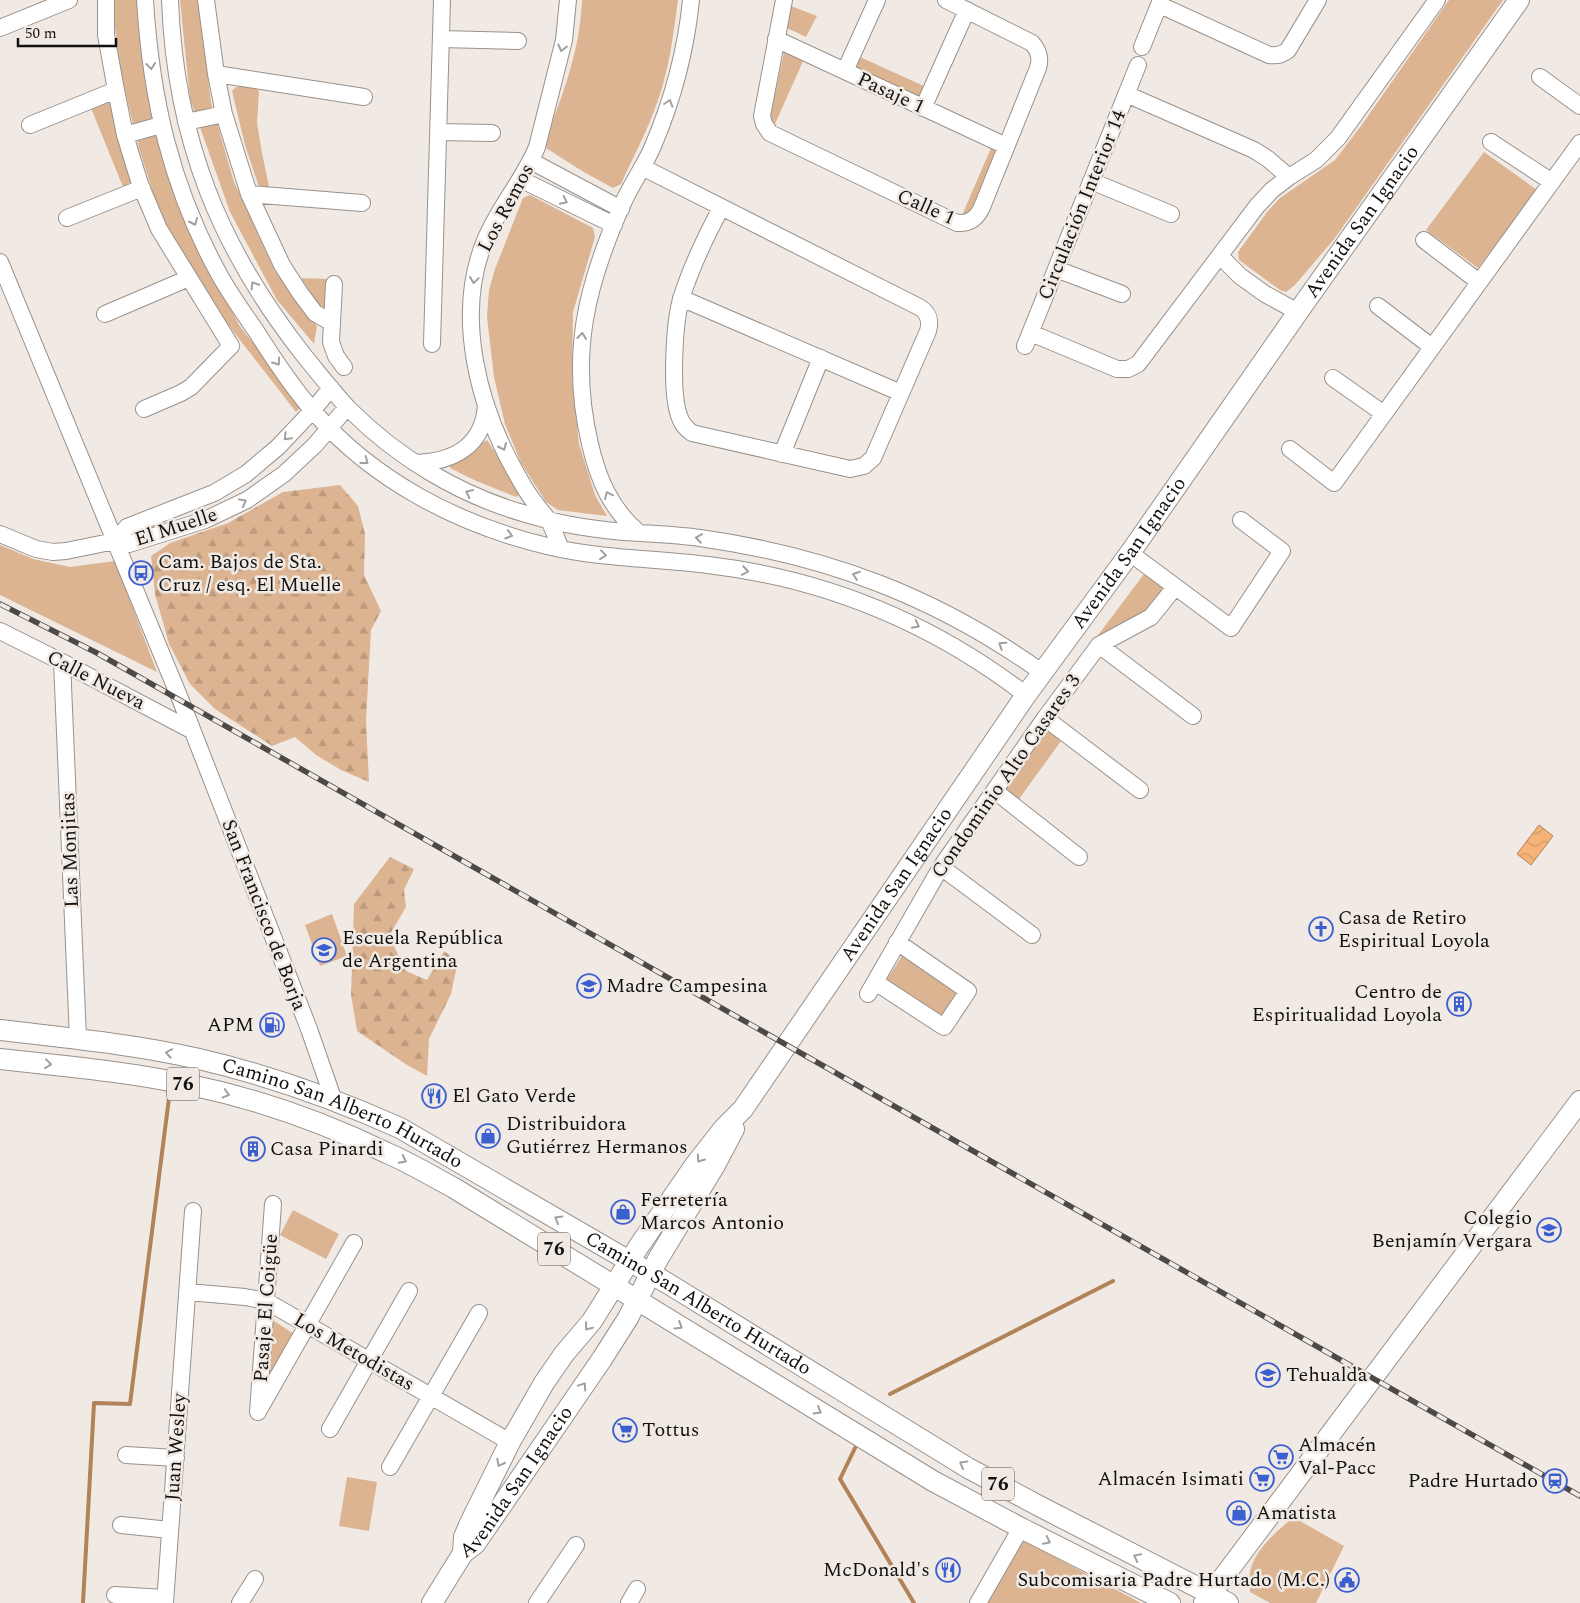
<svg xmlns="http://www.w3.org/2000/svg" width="1580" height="1603" font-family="Spectral,serif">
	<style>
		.green { fill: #dcb491 }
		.forest { fill: url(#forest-firs) }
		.water { fill: url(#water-waves); stroke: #b28258 }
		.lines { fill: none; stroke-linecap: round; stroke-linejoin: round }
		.stream { stroke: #b28258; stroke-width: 4 }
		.minor-casing { stroke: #98918c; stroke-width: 18 }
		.major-casing { stroke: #98918c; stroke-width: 22 }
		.minor { stroke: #fff; stroke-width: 16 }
		.major { stroke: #fff; stroke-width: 20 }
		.rail-casing { stroke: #4c4946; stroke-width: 5.5 }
		.rail { stroke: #f1eae4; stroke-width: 4; stroke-dasharray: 11; stroke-linecap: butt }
		.oneway { stroke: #a1a09f }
		.labels { text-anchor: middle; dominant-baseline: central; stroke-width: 5; stroke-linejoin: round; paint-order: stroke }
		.shield { fill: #f1eae4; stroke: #56524f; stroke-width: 1 }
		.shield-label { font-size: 19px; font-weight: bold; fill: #13110f }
		.street-label { font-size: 20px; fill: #13110f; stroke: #f1eae4 }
		.poi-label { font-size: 20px; fill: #13110f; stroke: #f1eae4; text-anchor: start }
	</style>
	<defs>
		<pattern id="forest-firs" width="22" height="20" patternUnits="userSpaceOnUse" patternTransform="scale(1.25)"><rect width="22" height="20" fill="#dcb491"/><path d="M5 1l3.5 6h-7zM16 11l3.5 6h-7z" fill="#bc9a7c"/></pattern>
		<pattern id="water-waves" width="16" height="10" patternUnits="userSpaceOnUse" patternTransform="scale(1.25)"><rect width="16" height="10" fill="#f6b377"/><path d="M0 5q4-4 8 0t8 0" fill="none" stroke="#d29966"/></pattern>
	</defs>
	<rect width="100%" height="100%" fill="#f1eae4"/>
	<path class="green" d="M112,0H137V13L155,119L181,210L239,325L302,406L296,412L212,304L173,242L154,196L139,148L120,71Z
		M180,0H198L211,102L234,182L275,271L317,326L314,344L277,300L230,212L190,99Z
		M582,0H678C674,28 671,57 663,84C654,118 636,151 621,184L613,188L582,171L546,148L544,142C563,96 580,50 582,0Z
		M1449,0H1503L1335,238L1295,285L1286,292L1280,290L1239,260L1238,252L1267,212L1280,198L1335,160L1361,126Z
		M791,6L817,16L806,37L787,28Z
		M790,51L804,59L775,124L770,118L784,52Z
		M860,57L926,87L923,94L917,96L857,67V62Z
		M236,87H254L259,91L257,123L262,153L270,191L260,190L245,145L232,91Z
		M108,101L111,102L134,182L123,187L91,108Z
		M991,148L995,151L996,155L972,212L966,214L963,213Z
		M1484,152L1537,190L1478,268L1426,230Z
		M530,195L593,228L595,237L573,312L572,378L579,444L595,495L607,516L558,510L546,502L521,463L505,424L494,377L487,317L489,290L495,269L523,198Z
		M301,278L328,279L326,313L323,312Z
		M487,440L520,491L518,496L516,497L474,480L450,468L451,463Z
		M0,545L33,559L70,567L115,561L157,672L0,595Z
		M1144,574L1162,587L1163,591L1146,611L1096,638Z
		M1047,730L1061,741L1019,799L1005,788Z
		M332,914L347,956L320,966L305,925Z
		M902,956L958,995L940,1021L885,982Z
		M293,1210L339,1234L326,1259L280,1235Z
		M268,1317L297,1336L265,1389Z
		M347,1477L377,1482L369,1531L339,1526Z
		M1293,1517L1344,1546L1316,1603H1270L1250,1592C1250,1585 1249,1575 1251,1568C1257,1547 1277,1532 1293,1517Z
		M1023,1540L1141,1603H985Z"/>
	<path class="forest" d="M340,485L358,506L365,534L364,575L381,611L371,630L366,720L369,782L341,770L316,755L295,737L272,746L215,709L190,684L169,644L155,594L151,556L170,543L228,523L283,492Z
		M390,857L414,869L404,890L406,907L389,936L406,971L427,980L444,951L458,961L451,994L429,1039L427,1076L407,1065L357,1031L351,995L354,904Z"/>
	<path class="water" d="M1539,825L1553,836L1531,865L1517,854Z"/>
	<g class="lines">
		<path class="stream" d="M890,1394L1113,1281
			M855,1448L840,1479L914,1603
			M83,1603L94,1403L130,1404L169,1098"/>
		<g class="minor-casing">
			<path id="minor" d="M106,0V35L116,90L125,135L140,184L159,229L231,346L191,387L181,393L144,409
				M145,0C151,98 171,187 219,274C230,294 243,312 256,331C273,358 293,388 314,412C374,481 459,525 547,546C600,559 654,558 708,565C827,579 931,622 1026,695
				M170,0C175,139 220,250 306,358C320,375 334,393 349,409C398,458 459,495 526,514C549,521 573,526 597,529C631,534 666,533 700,538C828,556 937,597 1043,673
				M206,0L216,74L224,114L249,194L282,265L300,293L315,313L332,323
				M784,0L762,116L764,124L770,133L957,223C970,224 977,218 982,207L1038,68C1041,58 1039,51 1032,43L946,0
				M1160,5L1269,55C1276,56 1282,55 1288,50L1318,0
				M0,28L69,0
				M441,39L518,41
				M776,39L1006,146
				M1142,47L1161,0
				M845,71L877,0
				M216,74L364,97
				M1540,77L1580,106
				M1126,94L1254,150L1268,159L1289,177
				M923,108L967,10
				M186,122L224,114
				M30,125L116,90
				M439,132L492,133
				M125,135L161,125
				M1491,142L1552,182
				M531,161L621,209
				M642,167L919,307C928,312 931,320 928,331L873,458L864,466L850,469L692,433C687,429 682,425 680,418C670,395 674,320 682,296C692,265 706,236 721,208
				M520,179L614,225
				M1091,181L1171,214
				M249,194L362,203
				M67,218L142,188
				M1424,240L1479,282
				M1220,256L1240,276L1265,294L1298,312
				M0,262L181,701L309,1029L334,1101
				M1056,269L1122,294
				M334,284L331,342L336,356L344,367
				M681,298L901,393
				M1378,306L1432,347
				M105,314L189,278
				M1031,333L1117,369H1128L1138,364L1257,206L1272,190L1289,177L1316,160L1338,138L1437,0
				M432,344L442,0
				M1025,346L1138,65
				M1333,378L1384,414
				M1290,449L1334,483L1580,143
				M782,454L821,358
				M415,463C453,462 484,446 486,404
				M638,532C611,509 598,479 590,444C569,355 586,285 623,203C632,183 645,165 653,146C673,99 686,50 691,0
				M0,534L36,549L53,552L66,551L115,541L129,544L205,520L247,500L284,474L315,445L347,407
				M115,541L127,527L214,493L246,474L278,447L312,411L331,388
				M561,549C557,540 554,530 549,521C545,515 539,509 535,503C527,493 521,482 515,471C478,405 455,316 484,243C497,209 523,181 537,147L564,40L568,0
				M1130,553L1231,628L1282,551L1241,520
				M0,631L62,662L191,730
				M1099,645L1193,716
				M62,662L78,1039
				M1045,718L1140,790
				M995,791L1079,857
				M941,867L1032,935
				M875,982L944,1027L968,991L897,942
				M868,994L941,867L1045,718L1099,645L1151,617L1175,587
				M188,1292L245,1297L266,1301L510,1442
				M260,1408L354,1243
				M258,1412L273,1204
				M330,1429L409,1291
				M126,1455L176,1458
				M390,1467L479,1313
				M121,1525L170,1530
				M115,1595L165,1598
				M165,1603L193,1211
				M240,1603L255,1579
				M537,1603L576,1545
				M629,1603L637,1589
				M978,1603L1021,1528"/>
		</g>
		<g class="major-casing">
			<g id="major">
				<path id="s1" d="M0,1030C67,1038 134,1044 199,1059C268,1075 335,1099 400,1128L667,1283L968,1468L1041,1507L1228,1603"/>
				<path d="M0,1059C65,1066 131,1072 195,1086C261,1100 327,1124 387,1153C410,1163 432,1176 454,1188L933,1481L1021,1528L1170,1603"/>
				<path id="s2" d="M463,1553L464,1537L470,1523L510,1442L544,1383L564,1354L592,1321L639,1246L695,1165L724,1128L743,1109L1026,695L1130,553L1298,312L1519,0"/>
				<path id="s3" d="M432,1603L463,1553L475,1544L484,1531L602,1359L628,1318L658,1259L715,1165L734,1129"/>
				<path d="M1204,1603L1580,1101"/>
			</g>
		</g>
		<use href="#minor" class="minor"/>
		<use href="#major" class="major"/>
		<g class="rail-casing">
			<path id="rail" d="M0,604L97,653L1580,1496"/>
		</g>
		<use href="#rail" class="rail"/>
	</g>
	<defs><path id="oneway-chevron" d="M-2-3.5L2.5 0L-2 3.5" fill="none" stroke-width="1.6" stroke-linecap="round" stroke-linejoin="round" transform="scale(1.25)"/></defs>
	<g class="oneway">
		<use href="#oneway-chevron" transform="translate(562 48) rotate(104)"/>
		<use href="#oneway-chevron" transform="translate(151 66) rotate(83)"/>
		<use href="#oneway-chevron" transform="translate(669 103) rotate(-72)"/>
		<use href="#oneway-chevron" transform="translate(564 201) rotate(26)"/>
		<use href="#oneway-chevron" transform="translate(194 222) rotate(66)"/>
		<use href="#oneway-chevron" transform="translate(474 280) rotate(98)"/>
		<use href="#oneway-chevron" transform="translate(254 285) rotate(-122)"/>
		<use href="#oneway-chevron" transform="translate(582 336) rotate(-84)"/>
		<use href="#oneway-chevron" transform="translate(277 362) rotate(54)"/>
		<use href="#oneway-chevron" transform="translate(287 437) rotate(133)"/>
		<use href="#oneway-chevron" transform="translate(503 447) rotate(66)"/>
		<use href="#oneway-chevron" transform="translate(365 461) rotate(38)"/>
		<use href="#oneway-chevron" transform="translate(469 493) rotate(-155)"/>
		<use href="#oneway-chevron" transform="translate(608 495) rotate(-115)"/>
		<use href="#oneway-chevron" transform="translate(243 502) rotate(-29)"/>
		<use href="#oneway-chevron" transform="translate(509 535) rotate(17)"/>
		<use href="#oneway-chevron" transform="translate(699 538) rotate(-172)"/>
		<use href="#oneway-chevron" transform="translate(603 555) rotate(7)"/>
		<use href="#oneway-chevron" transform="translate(745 571) rotate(10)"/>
		<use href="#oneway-chevron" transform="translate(856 575) rotate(-160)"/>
		<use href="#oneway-chevron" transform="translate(916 625) rotate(27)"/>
		<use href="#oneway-chevron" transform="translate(1002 645) rotate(-147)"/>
		<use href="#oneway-chevron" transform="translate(169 1053) rotate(-169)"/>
		<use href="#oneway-chevron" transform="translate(48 1064) rotate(6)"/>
		<use href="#oneway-chevron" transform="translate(226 1094) rotate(15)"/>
		<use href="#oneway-chevron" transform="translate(700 1159) rotate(126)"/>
		<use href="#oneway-chevron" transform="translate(403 1160) rotate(27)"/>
		<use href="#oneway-chevron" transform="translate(558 1219) rotate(-150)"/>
		<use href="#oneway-chevron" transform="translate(679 1326) rotate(32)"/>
		<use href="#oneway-chevron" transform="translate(588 1327) rotate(128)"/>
		<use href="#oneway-chevron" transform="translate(583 1386) rotate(-56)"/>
		<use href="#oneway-chevron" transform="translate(818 1411) rotate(31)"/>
		<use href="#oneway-chevron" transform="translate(500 1463) rotate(117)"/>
		<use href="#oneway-chevron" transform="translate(963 1464) rotate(-150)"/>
		<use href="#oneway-chevron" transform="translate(1047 1541) rotate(27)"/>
		<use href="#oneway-chevron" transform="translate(1137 1557) rotate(-153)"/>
	</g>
	<defs>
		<g id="bus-ring" transform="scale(1.25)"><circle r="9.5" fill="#f1eae4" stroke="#3c5fd0" stroke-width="1.5"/><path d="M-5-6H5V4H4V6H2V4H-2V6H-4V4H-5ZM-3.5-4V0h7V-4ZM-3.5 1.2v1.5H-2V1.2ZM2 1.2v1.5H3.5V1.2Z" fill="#3c5fd0"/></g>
		<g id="church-ring" transform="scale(1.25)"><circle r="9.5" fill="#f1eae4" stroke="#3c5fd0" stroke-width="1.5"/><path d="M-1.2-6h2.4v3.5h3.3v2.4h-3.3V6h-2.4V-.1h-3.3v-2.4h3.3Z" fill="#3c5fd0"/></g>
		<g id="school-ring" transform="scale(1.25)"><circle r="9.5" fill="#f1eae4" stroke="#3c5fd0" stroke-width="1.5"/><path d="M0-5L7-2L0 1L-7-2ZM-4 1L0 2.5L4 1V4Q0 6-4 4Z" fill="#3c5fd0"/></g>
		<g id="building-ring" transform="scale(1.25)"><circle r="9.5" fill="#f1eae4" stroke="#3c5fd0" stroke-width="1.5"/><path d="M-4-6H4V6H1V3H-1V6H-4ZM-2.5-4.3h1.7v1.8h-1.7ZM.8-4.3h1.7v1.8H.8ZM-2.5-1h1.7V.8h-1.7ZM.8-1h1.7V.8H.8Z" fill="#3c5fd0"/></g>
		<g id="fuel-ring" transform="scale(1.25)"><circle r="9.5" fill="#f1eae4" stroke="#3c5fd0" stroke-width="1.5"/><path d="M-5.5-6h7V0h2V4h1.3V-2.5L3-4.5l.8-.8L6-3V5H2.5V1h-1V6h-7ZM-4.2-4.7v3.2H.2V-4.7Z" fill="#3c5fd0"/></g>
		<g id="restaurant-ring" transform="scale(1.25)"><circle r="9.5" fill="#f1eae4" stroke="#3c5fd0" stroke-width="1.5"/><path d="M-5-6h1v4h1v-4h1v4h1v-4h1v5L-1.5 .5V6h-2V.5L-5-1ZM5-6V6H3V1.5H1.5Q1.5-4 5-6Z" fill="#3c5fd0"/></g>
		<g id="shop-ring" transform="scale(1.25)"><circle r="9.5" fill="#f1eae4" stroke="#3c5fd0" stroke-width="1.5"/><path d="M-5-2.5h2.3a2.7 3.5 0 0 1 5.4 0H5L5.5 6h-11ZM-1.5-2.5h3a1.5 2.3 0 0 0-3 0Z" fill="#3c5fd0"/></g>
		<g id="supermarket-ring" transform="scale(1.25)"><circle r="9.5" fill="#f1eae4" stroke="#3c5fd0" stroke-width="1.5"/><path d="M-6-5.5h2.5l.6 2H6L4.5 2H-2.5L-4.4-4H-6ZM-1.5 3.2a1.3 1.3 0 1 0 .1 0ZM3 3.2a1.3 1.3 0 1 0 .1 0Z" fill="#3c5fd0"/></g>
		<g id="station-ring" transform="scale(1.25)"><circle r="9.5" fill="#f1eae4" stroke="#3c5fd0" stroke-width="1.5"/><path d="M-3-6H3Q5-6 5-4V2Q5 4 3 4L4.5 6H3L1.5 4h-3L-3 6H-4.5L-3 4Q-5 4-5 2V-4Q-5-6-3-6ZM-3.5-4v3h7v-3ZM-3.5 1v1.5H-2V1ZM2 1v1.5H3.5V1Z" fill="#3c5fd0"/></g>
		<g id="civic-ring" transform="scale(1.25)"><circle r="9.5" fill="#f1eae4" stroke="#3c5fd0" stroke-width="1.5"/><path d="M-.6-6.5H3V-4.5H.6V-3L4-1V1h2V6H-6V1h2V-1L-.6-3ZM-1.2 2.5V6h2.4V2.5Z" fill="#3c5fd0"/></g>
	</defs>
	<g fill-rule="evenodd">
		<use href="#bus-ring" x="141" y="573"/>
		<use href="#church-ring" x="1321" y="929"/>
		<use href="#school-ring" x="324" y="950"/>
		<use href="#school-ring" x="589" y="986"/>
		<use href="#building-ring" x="1459" y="1004"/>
		<use href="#fuel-ring" x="272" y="1025"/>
		<use href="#restaurant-ring" x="434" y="1096"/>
		<use href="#shop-ring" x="488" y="1136"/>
		<use href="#building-ring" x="253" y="1149"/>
		<use href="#shop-ring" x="623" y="1212"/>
		<use href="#school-ring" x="1549" y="1230"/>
		<use href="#school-ring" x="1268" y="1375"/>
		<use href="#supermarket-ring" x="625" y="1430"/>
		<use href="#supermarket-ring" x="1281" y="1457"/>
		<use href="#supermarket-ring" x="1262" y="1479"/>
		<use href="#station-ring" x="1555" y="1481"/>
		<use href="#shop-ring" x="1239" y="1513"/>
		<use href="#restaurant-ring" x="948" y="1570"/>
		<use href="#civic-ring" x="1347" y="1580"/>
	</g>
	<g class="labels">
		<g class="shield">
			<rect x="167" y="1067.5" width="32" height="33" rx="4"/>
			<rect x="538" y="1232.5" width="32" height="33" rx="4"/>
			<rect x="982" y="1467.5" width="32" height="33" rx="4"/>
		</g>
		<g class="shield-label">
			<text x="183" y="1084">76</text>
			<text x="554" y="1249">76</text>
			<text x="998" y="1484">76</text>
		</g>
		<g class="street-label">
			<text transform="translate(891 93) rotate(25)">Pasaje 1</text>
			<text transform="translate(1082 205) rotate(-68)">Circulación Interior 14</text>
			<text transform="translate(926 207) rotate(24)">Calle 1</text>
			<text transform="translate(506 208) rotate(-62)">Los Remos</text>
			<text stroke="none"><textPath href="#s2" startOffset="1611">Avenida San Ignacio</textPath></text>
			<text transform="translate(176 527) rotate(-18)">El Muelle</text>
			<text stroke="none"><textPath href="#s2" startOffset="1206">Avenida San Ignacio</textPath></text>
			<text transform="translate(96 680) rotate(27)">Calle Nueva</text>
			<text transform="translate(1006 776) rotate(-55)">Condominio Alto Casares 3</text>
			<text transform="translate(70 850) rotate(-92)">Las Monjitas</text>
			<text stroke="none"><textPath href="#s2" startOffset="801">Avenida San Ignacio</textPath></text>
			<text transform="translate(264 915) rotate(69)">San Francisco de Borja</text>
			<text stroke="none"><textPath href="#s1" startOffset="355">Camino San Alberto Hurtado</textPath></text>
			<text stroke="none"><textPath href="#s1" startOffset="760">Camino San Alberto Hurtado</textPath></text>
			<text transform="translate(266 1308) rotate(-86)">Pasaje El Coigüe</text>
			<text transform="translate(354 1352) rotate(30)">Los Metodistas</text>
			<text transform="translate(176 1447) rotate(-86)">Juan Wesley</text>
			<text stroke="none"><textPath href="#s3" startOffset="148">Avenida San Ignacio</textPath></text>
		</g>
		<g class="poi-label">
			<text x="158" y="562">Cam. Bajos de Sta.<tspan x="158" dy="23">Cruz / esq. El Muelle</tspan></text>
			<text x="1338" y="918">Casa de Retiro<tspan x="1338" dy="23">Espiritual Loyola</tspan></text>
			<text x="342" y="938">Escuela República<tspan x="342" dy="23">de Argentina</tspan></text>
			<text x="606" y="986">Madre Campesina</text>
			<text x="1442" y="992" text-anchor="end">Centro de<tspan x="1442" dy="23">Espiritualidad Loyola</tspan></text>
			<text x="254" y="1025" text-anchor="end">APM</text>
			<text x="452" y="1096">El Gato Verde</text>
			<text x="506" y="1124">Distribuidora<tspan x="506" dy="23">Gutiérrez Hermanos</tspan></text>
			<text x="270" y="1149">Casa Pinardi</text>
			<text x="640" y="1200">Ferretería<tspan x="640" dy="23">Marcos Antonio</tspan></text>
			<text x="1532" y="1218" text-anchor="end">Colegio<tspan x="1532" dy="23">Benjamín Vergara</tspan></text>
			<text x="1286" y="1375">Tehualda</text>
			<text x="642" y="1430">Tottus</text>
			<text x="1298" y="1445">Almacén<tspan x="1298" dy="23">Val-Pacc</tspan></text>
			<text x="1244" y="1479" text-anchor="end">Almacén Isimati</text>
			<text x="1538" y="1481" text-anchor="end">Padre Hurtado</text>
			<text x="1256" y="1513">Amatista</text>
			<text x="930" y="1570" text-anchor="end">McDonald's</text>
			<text x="1330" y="1580" text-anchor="end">Subcomisaria Padre Hurtado (M.C.)</text>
		</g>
	</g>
	<path d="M18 38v8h98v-8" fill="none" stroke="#13110f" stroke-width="2.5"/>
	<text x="25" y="38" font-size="15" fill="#13110f" stroke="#f1eae4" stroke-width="4" paint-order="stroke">50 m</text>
</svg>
